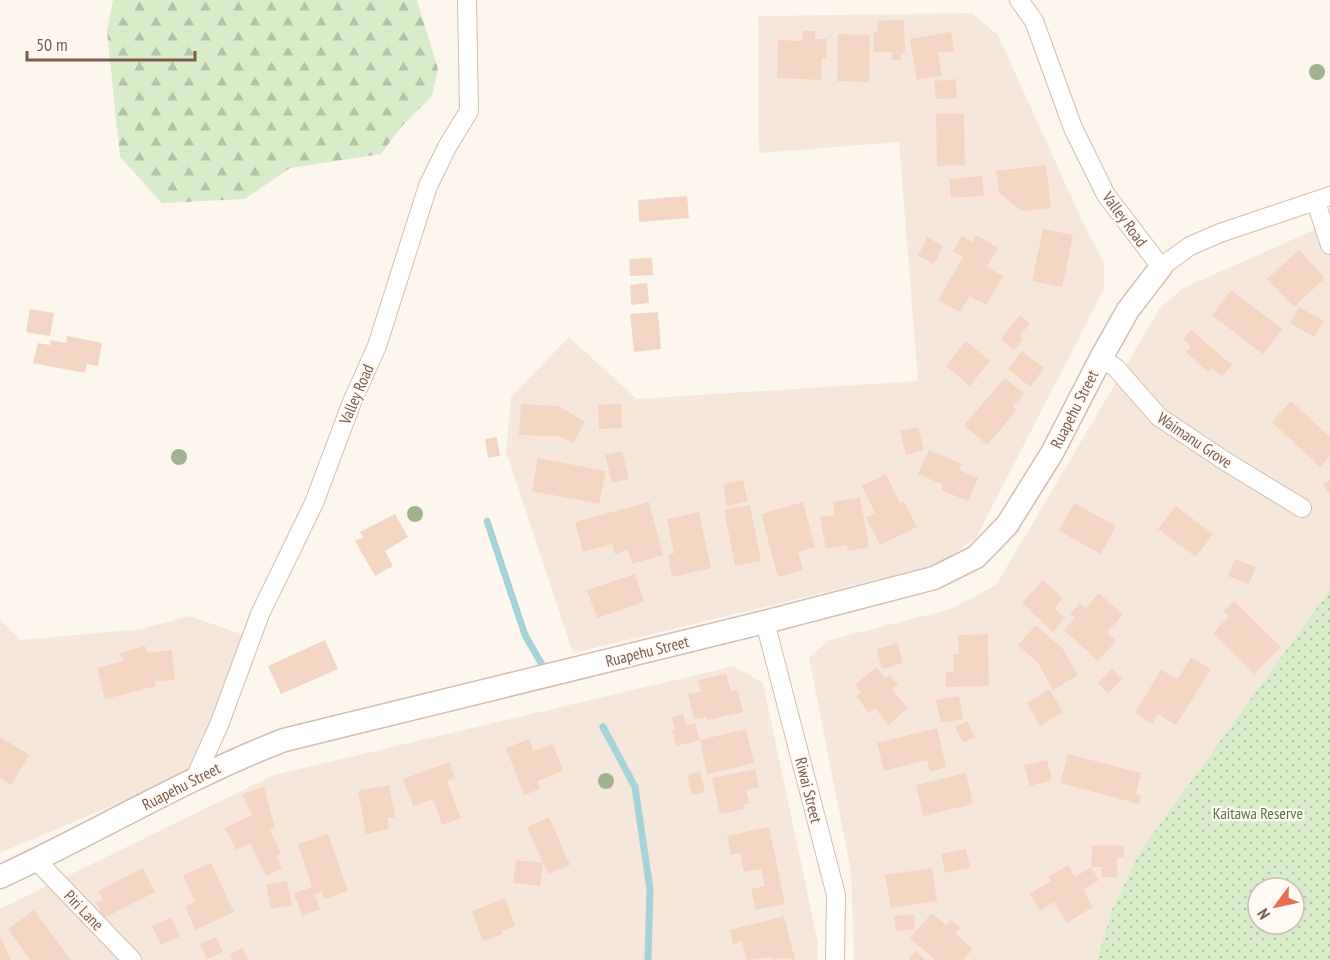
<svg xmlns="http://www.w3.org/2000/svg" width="1330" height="960" font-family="'PT Sans Narrow',sans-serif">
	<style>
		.residential { fill: #f5e8da }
		.forest { fill: url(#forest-firs) }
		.park { fill: url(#park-dots); fill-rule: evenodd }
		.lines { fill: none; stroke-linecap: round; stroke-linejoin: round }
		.stream { stroke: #a5d3da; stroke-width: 7 }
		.building { fill: #f3d5c3 }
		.minor-casing { stroke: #d1beb0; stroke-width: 20 }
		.tertiary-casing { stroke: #d1beb0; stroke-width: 25 }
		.minor { stroke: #fff; stroke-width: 18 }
		.tertiary { stroke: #fff; stroke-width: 22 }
		.tree { fill: #a0b28e }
		.labels { text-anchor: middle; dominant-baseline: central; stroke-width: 4.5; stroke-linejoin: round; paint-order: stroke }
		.street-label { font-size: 16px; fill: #7a5c4d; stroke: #fffaf3 }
		.park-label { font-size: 16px; fill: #537a41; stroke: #fffaf3 }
	</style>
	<defs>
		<pattern id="forest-firs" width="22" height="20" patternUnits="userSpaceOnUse" patternTransform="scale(1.5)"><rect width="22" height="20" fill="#d8ecc9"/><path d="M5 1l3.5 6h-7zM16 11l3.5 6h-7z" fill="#b4c2a5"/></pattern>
		<pattern id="park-dots" width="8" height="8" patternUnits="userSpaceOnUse" patternTransform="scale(1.5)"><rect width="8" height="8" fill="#d8ecc9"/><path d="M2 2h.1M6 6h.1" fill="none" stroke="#b4c2a5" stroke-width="1.8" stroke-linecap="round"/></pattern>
	</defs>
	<rect width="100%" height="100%" fill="#fdf6ec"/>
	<path class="residential" d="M972,13L998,35L1085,227L1104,262V289L976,538L938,565L573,653L506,451L511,397L569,337L637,399L918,381L899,142L759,153L758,16Z
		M1330,223V590L1139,853L1113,907L1097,960H854L851,871L809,658L829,640L951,609L996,585L1160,308L1183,288Z
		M189,616L247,636L193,764L178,778L0,853V620L21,640L142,629Z
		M734,666L763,683L818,943L817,960H0V909L274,775Z"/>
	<path class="forest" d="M113,0H417L438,69L432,96L400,128L381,154L290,168L245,199L162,203L120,157L107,31Z"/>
	<path class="park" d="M1330,590V960H1097L1113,907L1139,853ZM1258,888H1294V924H1258Z"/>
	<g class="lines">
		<path class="stream" d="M487,521L525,635L544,668
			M603,727L635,787L650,889L648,960"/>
	</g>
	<path class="building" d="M904,20L905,53H901V60H892V52H874L873,32H878L877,21Z
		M803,31H815V39H827L826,58H822L821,80L777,78L778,40L802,41Z
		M951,32L954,51L938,53L942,76L917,80L910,39Z
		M838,34L870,35L869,82L837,81Z
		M956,79L957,98L936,99L934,81Z
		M964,113L965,165L937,166L936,114Z
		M1046,165L1051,208L1022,211L999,193L996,171Z
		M982,176L984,196L951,198L949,179Z
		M687,196L689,218L639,222L638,200Z
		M1043,229L1073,235L1062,287L1032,281Z
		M976,235L998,248L987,267L1003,276L986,305L970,296L960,312L938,300L963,257L953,251L962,236L972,242Z
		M927,237L943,246L934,264L918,256Z
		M1299,250L1325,278L1294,307L1267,279Z
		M652,258L653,275L630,276L629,259Z
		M647,283L649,303L631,305L630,285Z
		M1231,290L1282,329L1263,354L1212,315Z
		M1299,307L1324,321L1314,337L1290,323Z
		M30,309L54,313L50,336L26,332Z
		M658,312L661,349L634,352L630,314Z
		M1020,315L1030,323L1020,336L1023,339L1014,350L1001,339Z
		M1191,330L1232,365L1222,377L1212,368L1208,372L1186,352L1191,347L1183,339Z
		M67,336L102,343L98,366L87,364L85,373L33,363L38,343L50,345L51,340L66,343Z
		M966,341L990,361L970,386L946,366Z
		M1022,351L1044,368L1030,387L1008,369Z
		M1005,378L1024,394L1013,406L1017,410L987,445L964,425Z
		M1291,401L1330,437V456L1320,467L1272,422Z
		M521,404L559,406L585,422L573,443L558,436L519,435Z
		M621,404L622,428L599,429L598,405Z
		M918,427L924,450L906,455L900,431Z
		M497,437L500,456L488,458L485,439Z
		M929,450L962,464L959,470L978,478L968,501L941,490L943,485L918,474Z
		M622,451L629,479L612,483L605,455Z
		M538,458L606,471L599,504L532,491Z
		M886,474L900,503L904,501L917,527L880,545L866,517L875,513L862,486Z
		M743,480L748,501L727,506L723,484Z
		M1330,480V494L1323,485Z
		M860,497L869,547L848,551L847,545L826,549L820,517L835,515L833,502Z
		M649,502L663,555L632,564L628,550L615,554L612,544L583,552L575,522Z
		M803,502L815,547L798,552L803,570L778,577L761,514Z
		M1074,503L1116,526L1101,554L1059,531Z
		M750,505L761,561L735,566L724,510Z
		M1176,506L1213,534L1196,557L1158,529Z
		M699,512L711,568L672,577L668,554L674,553L667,519Z
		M395,514L408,537L385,551L393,566L375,576L355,541L363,537L360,532Z
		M1235,559L1256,567L1249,584L1228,576Z
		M635,574L644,602L597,618L587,590Z
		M1043,580L1063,598L1054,608L1065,618L1053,632L1022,603Z
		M1099,593L1123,615L1107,632L1116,641L1098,661L1064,630L1075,618L1070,614L1080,603L1086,608Z
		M1234,601L1281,647L1254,674L1213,633L1229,616L1224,611Z
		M1036,625L1063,649L1078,675L1053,690L1038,663L1018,645Z
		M988,634L989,686L946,687V672H954L953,654H959L958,635Z
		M325,640L338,669L281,694L268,666Z
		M898,643L903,663L882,669L877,649Z
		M145,646L147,653L172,650L175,680L155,681L156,686L105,699L97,668L123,661L120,653Z
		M1191,657L1211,669L1176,725L1158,714L1152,724L1135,713L1161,670L1178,679Z
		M876,667L885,678L890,675L898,684L892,689L908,708L888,725L875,708L869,713L856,696L861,692L855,685Z
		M1112,669L1122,679L1108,693L1098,683Z
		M726,674L731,691L738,690L743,712L707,720L706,717L694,719L688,694L701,692L698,680Z
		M1049,689L1063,712L1040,726L1027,703Z
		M959,696L963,719L941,723L936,700Z
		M683,714L686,726L695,723L700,740L746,729L754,763L707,774L700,740L676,746L672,730L675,729L672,717Z
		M967,721L975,737L963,743L955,727Z
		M937,728L946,767L930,772L927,760L884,771L877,743Z
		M0,737L29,755L11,785L0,778Z
		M529,739L533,751L553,744L563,771L537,781L540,789L524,795L506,748Z
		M1068,754L1141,773L1136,794L1141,796L1139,804L1060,783Z
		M1047,760L1052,780L1030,786L1024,765Z
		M450,762L455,778L447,781L461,818L442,825L433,799L413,806L403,779Z
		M755,769L759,787L746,790L749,803L744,804L745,809L720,814L712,778Z
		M700,772L705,792L692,795L687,775Z
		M966,773L973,804L923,816L916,785Z
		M389,785L395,817L387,818L389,829L366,834L358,791Z
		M264,787L275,828L270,830L281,853L276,856L282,868L266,876L250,843L236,850L225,828L252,815L242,794Z
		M549,817L570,865L548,874L527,827Z
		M769,827L785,904L756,910L751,889L765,886L761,869L744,872L740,853L731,855L727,836Z
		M328,834L348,891L324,899L322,892L315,894L320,909L302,916L294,893L312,887L298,844Z
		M1092,845L1124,846V857H1117V877H1101L1102,867H1091Z
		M966,849L970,868L945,873L941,854Z
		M516,860L543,863L540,886L513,883Z
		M211,863L234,912L195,930L185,906L195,902L183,875Z
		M1068,865L1075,877L1091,867L1099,880L1083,890L1093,907L1067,923L1054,902L1040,911L1030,894L1051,881L1048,877Z
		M143,868L155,892L104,918L96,903L103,900L98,891Z
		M932,868L937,901L891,908L885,875Z
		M287,881L292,905L271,909L266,885Z
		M505,898L515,926L502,931L503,934L483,941L472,911Z
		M34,910L71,960H30L8,929Z
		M932,913L946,925L951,920L960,928L955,933L973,949L963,960H935L910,938Z
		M914,914L915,929L896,931L894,916Z
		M784,916L795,960L784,958L772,960L771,957L747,960L742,941L733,944L730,930Z
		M171,918L180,936L161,945L152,926Z
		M0,936L11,960H0Z
		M216,937L223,952L207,959L200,944Z
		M243,948L248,960H233L230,954Z
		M916,951L926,960H910L909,958Z"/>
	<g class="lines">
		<g class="minor-casing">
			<path id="minor" d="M1019,0L1034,21L1073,128L1106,195L1161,267L1190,246L1220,233L1330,196
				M1316,202L1330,245
				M1101,358L1116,368L1159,417L1225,461L1302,508
				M765,622L836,895L835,960
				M195,778L219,725L260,614L314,503L352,402L377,346L428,186L447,147L469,111L467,0
				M36,860L132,960"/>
		</g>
		<g class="tertiary-casing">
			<path id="tertiary" d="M0,877C95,833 186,778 284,740L765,622L934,578L976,557L1007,525L1052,453L1101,358L1128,310L1161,267"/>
		</g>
		<use href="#minor" class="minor"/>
		<use href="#tertiary" class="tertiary"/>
	</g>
	<g class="tree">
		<circle cx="1317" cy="72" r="8"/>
		<circle cx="179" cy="457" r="8"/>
		<circle cx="415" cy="514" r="8"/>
		<circle cx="606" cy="781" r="8"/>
	</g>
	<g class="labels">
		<g class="street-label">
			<text transform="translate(1125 219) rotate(54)">Valley Road</text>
			<text transform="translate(356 394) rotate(-67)">Valley Road</text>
			<text transform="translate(1074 409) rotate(-63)">Ruapehu Street</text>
			<text transform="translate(1195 440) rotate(34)">Waimanu Grove</text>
			<text transform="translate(647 651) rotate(-14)">Ruapehu Street</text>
			<text transform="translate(181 786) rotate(-27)">Ruapehu Street</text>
			<text transform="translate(809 790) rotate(76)">Riwai Street</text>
			<text transform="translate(84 910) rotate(46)">Piri Lane</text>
		</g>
		<g class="park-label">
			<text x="1258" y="813">Kaitawa Reserve</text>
		</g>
	</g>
	<g transform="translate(1276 906) rotate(237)"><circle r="28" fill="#fffaf3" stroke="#cabbb1" stroke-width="1.5"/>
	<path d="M0-4.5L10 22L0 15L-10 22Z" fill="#e76f51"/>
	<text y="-9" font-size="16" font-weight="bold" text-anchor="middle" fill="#7a5c4d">N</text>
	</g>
	<path d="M27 51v9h168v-9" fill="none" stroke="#7a5c4d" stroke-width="3"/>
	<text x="36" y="51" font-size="18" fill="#7a5c4d" stroke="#fffaf3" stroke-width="4.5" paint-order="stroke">50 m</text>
</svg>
